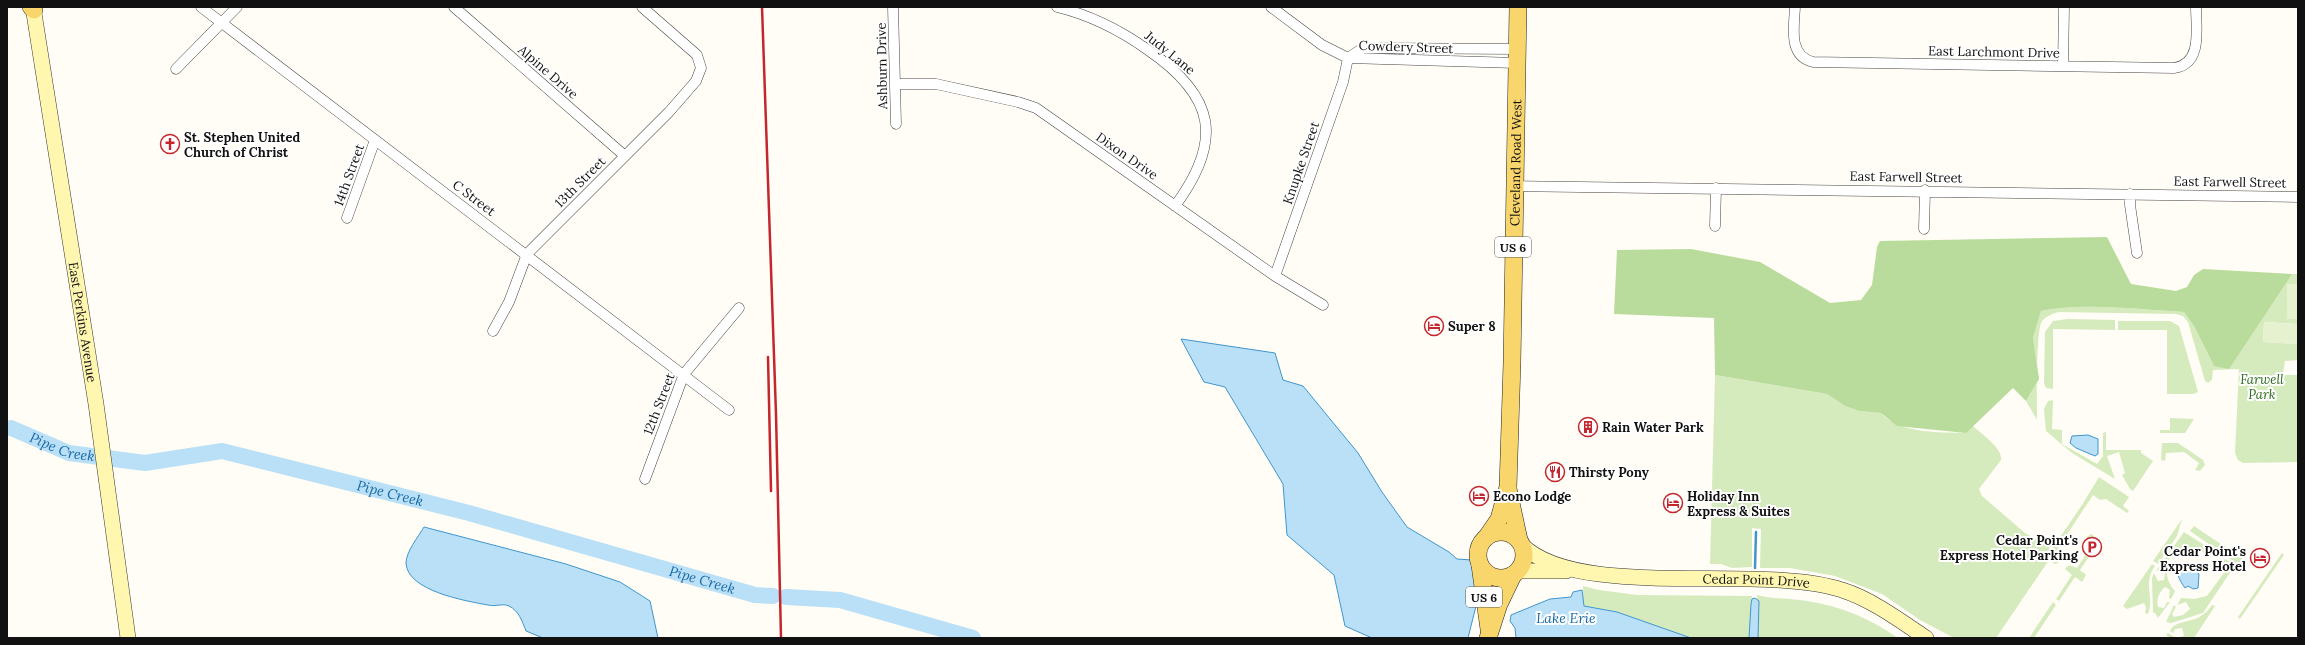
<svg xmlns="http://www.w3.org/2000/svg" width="2305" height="645" font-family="Lora,serif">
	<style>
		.green { fill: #d5ebbd }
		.forest { fill: #b9dc9c }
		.pitch { fill: #e6f2cf }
		.water { fill: #b9e0f7; stroke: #3f96cf }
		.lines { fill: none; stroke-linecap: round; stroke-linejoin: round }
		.stream { stroke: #3f96cf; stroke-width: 2.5 }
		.river { stroke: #b9e0f7; stroke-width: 16 }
		.street-casing { stroke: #444; stroke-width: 11 }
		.secondary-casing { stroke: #333; stroke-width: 16 }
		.primary-casing { stroke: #222; stroke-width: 18 }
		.street { stroke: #fff; stroke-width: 10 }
		.secondary { stroke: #fff6b0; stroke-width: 15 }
		.primary { stroke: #f9d66b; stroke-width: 17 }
		.rail { stroke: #c4262e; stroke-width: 2.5 }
		.labels { text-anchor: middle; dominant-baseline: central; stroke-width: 4; stroke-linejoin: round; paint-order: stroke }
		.shield { fill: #fff; stroke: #585858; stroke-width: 1 }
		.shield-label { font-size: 12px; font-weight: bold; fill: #111 }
		.street-label { font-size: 13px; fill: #111; stroke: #fff }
		.poi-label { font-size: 13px; font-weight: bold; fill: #111; stroke: #fff; text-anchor: start }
		.park-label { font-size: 13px; font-style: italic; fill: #2f6b1f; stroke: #fff }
		.water-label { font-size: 14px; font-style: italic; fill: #1768a6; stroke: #fff }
	</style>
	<rect width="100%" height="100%" fill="#fffdf5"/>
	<path class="green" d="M2292,274H2298V284H2287V319H2298V324L2264,322L2263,342L2297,344L2298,328V360L2285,361L2283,373L2285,375H2298V462L2243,463L2238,460L2235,453L2239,369L2213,370L2212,380L2208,383L2205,381L2188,322L2183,316L2176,314L2059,312C2052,314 2045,316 2041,323C2036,336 2037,403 2037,420L2026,401L2039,379L2033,338L2041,311C2085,302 2139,310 2184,312L2194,326L2214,366Z
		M2068,319L2115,320V330L2053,329V389L2046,388L2044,383L2045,332L2053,321Z
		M2118,321H2170L2179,326L2198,392L2193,394H2167V330H2118Z
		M1715,375L1827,394L1845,406L1859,411L1881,413C1900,434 1939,432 1965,433L1972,425C1980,433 2003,448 2001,460L1979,489L1982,496L2025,533L2052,549L2082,505L2099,477L2129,497L2123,506L2129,511L2127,513L2106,499L2100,500L2093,495L2054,554L2059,557L2058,563L2055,564L2049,560L1996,638H1954L1920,620L1882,594L1835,576L1790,568H1760L1761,529L1752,528V567L1732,568L1721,564H1710Z
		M2053,400L2052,429L2062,430V444L2097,464L2103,456V433L2106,432V450H2141V453L2153,461L2133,491L2130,489L2122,475L2125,473L2119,452L2107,456L2115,479L2072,453L2046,431L2044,409L2048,401Z
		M2170,418L2194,419L2185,433H2160V430H2170Z
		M2162,443H2178L2203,460L2205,465L2200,471L2195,470L2199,463L2184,452L2166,453L2165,461L2161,460Z
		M2182,519L2177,536L2158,564L2153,561Z
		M2194,526L2246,561L2236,563L2190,531Z
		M2184,532L2209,548L2205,553C2173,534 2155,570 2175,591L2171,599L2169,598L2170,590L2165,587C2159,592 2156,600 2158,607L2164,608L2167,602H2170L2158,618L2156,614L2153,612L2152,578L2154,573L2158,581L2164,580L2165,573L2161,570L2156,571Z
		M2091,534L2100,540L2080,570L2086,575L2082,582L2075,577L2059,601L2056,599L2072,575L2065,569L2069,565L2077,568L2092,545L2086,538Z
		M2282,553L2284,555L2240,619L2238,617Z
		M2225,559L2235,565L2203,613L2171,623L2166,622L2174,605L2176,607L2172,614L2174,617L2183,615L2190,609L2186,602L2177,605L2181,598L2194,599L2207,596L2229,566L2223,562Z
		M2152,564L2155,566C2142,585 2155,596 2148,614L2145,613L2146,608L2144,603L2127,609L2123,606Z
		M1583,586L1599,590L1637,595L1752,596L1749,638H1691L1617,612L1583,606Z
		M1757,595C1770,599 1786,598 1800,600C1838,605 1866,616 1898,638H1758Z
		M2053,602L2056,605L2034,638H2029Z
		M2212,605L2215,606L2194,638H2170L2166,635L2168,633L2176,638L2184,636L2182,628L2175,629L2173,633L2170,631C2176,617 2198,627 2212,605Z"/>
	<path class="forest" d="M2107,237L2131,284L2176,291L2187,287L2194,275L2203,269L2292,274L2229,369L2214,366L2194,326L2184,312C2141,310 2083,302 2041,311L2033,338L2039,379L2026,401L2013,388L1966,433L1897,426L1881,413L1859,411L1845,406L1827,394L1715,375L1714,318L1614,314L1617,250L1691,249L1760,262L1830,303L1861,300L1872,285L1877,247L1880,241Z"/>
	<path class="pitch" d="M2287,284H2298V319H2287Z
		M2264,322L2298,324L2297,344L2263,342Z"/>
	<path class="water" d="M1181,339L1275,353L1283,380L1303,386L1358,453L1382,492L1407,527L1449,552L1457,559L1472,560L1480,590L1468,638H1372L1345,626L1334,575L1287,535L1283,484L1225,387L1204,382Z
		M2088,435L2098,439V454L2095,456L2076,448L2070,443L2072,436Z
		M424,527L566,564L620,582L650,601L658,638H543L526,631C522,621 519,611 509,606C503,603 495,607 488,605C466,601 407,591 406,563C406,552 418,537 424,527Z
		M2182,569L2194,570L2199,574L2198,588L2193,589L2188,586L2185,588C2183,585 2177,577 2178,572Z
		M1582,590L1584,606L1617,612L1691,638H1516L1515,628L1510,621L1511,615L1550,599L1571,597L1573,592Z
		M1755,598L1759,601L1758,638H1749L1751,604L1752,599Z"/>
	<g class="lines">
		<path class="stream" d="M7,423L11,428
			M1755,568L1756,532"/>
		<g class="river">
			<path id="s1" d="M11,428L69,453L145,463L222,451L469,513L755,595L773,596"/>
			<path d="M786,597L840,600L973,638"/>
		</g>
		<g class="street-casing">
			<path id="street" d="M201,7L729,410
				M454,7L625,156
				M893,7L896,124
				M1057,7C1090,15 1120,30 1148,50C1215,96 1224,140 1175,206
				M1271,7L1322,45L1348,58L1517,63
				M1795,7C1794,27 1788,56 1813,62L2174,68C2203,64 2196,28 2196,7
				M1348,58L1363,48L1517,49
				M2063,66L2064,7
				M176,69L237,7
				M895,84H936L1018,102L1036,108L1275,276L1323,305
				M1514,186L2298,197
				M2130,194V205L2137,253
				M347,218L375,140
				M1715,226L1716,188
				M1924,229L1925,190
				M1275,276L1343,82L1348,58
				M493,331L509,302L527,254L669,112L696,81L701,68L697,55L642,7
				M645,479L684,374L739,308"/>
		</g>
		<g class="secondary-casing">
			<g id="secondary">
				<path id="s2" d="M33,7L96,404L128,638"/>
				<path id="s3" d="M1522,545C1578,601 1762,563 1842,590C1871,599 1901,621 1926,638"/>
				<path d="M1518,571H1566"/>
			</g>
		</g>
		<g class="primary-casing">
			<g id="primary">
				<path d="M31,7L34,10"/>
				<path d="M1508,489L1519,540"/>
				<circle cx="1501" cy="555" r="23"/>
				<path id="s4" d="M1488,535L1499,519L1508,487L1512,363L1518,7"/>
				<path d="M1480,565L1489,629"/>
				<path d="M1488,638L1499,604L1513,575"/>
			</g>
		</g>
		<use href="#street" class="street"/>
		<use href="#secondary" class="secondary"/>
		<use href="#primary" class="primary"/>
		<path class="rail" d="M762,7L776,414L781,638
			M768,357L771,491"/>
	</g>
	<defs>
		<g id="church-ring" transform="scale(1)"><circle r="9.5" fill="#fff" stroke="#c4262e" stroke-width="1.5"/><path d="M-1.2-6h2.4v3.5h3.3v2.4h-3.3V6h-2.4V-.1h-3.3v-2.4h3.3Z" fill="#c4262e"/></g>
		<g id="hotel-ring" transform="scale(1)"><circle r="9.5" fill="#fff" stroke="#c4262e" stroke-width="1.5"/><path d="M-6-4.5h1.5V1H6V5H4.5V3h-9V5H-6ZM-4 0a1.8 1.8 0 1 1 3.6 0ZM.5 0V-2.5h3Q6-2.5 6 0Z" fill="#c4262e"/></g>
		<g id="building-ring" transform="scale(1)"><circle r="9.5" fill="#fff" stroke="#c4262e" stroke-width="1.5"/><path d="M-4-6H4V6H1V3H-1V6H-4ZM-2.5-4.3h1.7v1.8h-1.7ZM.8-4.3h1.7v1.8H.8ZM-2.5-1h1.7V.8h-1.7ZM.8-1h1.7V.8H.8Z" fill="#c4262e"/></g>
		<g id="restaurant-ring" transform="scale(1)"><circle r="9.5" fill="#fff" stroke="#c4262e" stroke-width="1.5"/><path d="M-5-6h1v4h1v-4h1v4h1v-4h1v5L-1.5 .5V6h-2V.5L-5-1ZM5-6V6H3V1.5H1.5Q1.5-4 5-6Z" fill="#c4262e"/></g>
		<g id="parking-ring" transform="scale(1)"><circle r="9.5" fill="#fff" stroke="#c4262e" stroke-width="1.5"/><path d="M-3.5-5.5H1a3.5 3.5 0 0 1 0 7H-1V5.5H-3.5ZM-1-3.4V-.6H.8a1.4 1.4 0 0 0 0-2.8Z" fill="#c4262e"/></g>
	</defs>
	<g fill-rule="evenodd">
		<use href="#church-ring" x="170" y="144"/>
		<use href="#hotel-ring" x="1434" y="326"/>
		<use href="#building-ring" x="1588" y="427"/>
		<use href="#restaurant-ring" x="1555" y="472"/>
		<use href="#hotel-ring" x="1479" y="496"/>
		<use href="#hotel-ring" x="1673" y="503"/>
		<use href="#parking-ring" x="2092" y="547"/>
		<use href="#hotel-ring" x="2260" y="558"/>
	</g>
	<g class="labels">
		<g class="shield">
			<rect x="1495" y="237" width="36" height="20" rx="3"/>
			<rect x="1466" y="587" width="36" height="20" rx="3"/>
		</g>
		<g class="shield-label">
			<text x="1513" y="247">US 6</text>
			<text x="1484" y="597">US 6</text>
		</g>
		<g class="street-label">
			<text transform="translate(1406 47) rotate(2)">Cowdery Street</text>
			<text transform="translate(1994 52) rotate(1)">East Larchmont Drive</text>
			<text transform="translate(1170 53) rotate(39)">Judy Lane</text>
			<text transform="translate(882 66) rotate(-91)">Ashburn Drive</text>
			<text transform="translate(548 72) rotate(41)">Alpine Drive</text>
			<text transform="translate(1127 156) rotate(35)">Dixon Drive</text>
			<text transform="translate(1301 163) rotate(-71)">Knupke Street</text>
			<text stroke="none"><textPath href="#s4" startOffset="377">Cleveland Road West</textPath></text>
			<text transform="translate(349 175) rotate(-70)">14th Street</text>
			<text transform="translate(1906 177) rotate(1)">East Farwell Street</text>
			<text transform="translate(580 182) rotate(-45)">13th Street</text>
			<text transform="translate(2230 182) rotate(1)">East Farwell Street</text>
			<text transform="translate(474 198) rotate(37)">C Street</text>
			<text stroke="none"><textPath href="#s2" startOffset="319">East Perkins Avenue</textPath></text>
			<text transform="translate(659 404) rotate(-69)">12th Street</text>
			<text stroke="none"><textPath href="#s3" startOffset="241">Cedar Point Drive</textPath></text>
		</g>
		<g class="poi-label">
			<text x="184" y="137">St. Stephen United<tspan x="184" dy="15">Church of Christ</tspan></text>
			<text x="1448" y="326">Super 8</text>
			<text x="1602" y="427">Rain Water Park</text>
			<text x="1569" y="472">Thirsty Pony</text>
			<text x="1493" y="496">Econo Lodge</text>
			<text x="1687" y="496">Holiday Inn<tspan x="1687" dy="15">Express &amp; Suites</tspan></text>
			<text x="2078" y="540" text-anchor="end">Cedar Point's<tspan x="2078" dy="15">Express Hotel Parking</tspan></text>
			<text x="2246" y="551" text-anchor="end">Cedar Point's<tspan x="2246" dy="15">Express Hotel</tspan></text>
		</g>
		<g class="park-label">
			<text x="2262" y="379">Farwell<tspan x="2262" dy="15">Park</tspan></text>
		</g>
		<g class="water-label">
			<text stroke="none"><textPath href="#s1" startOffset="55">Pipe Creek</textPath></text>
			<text stroke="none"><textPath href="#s1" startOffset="391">Pipe Creek</textPath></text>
			<text stroke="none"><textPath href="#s1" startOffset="715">Pipe Creek</textPath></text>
			<text x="1566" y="618">Lake Erie</text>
		</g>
	</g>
	<rect width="2305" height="645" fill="none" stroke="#111111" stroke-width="16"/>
</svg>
